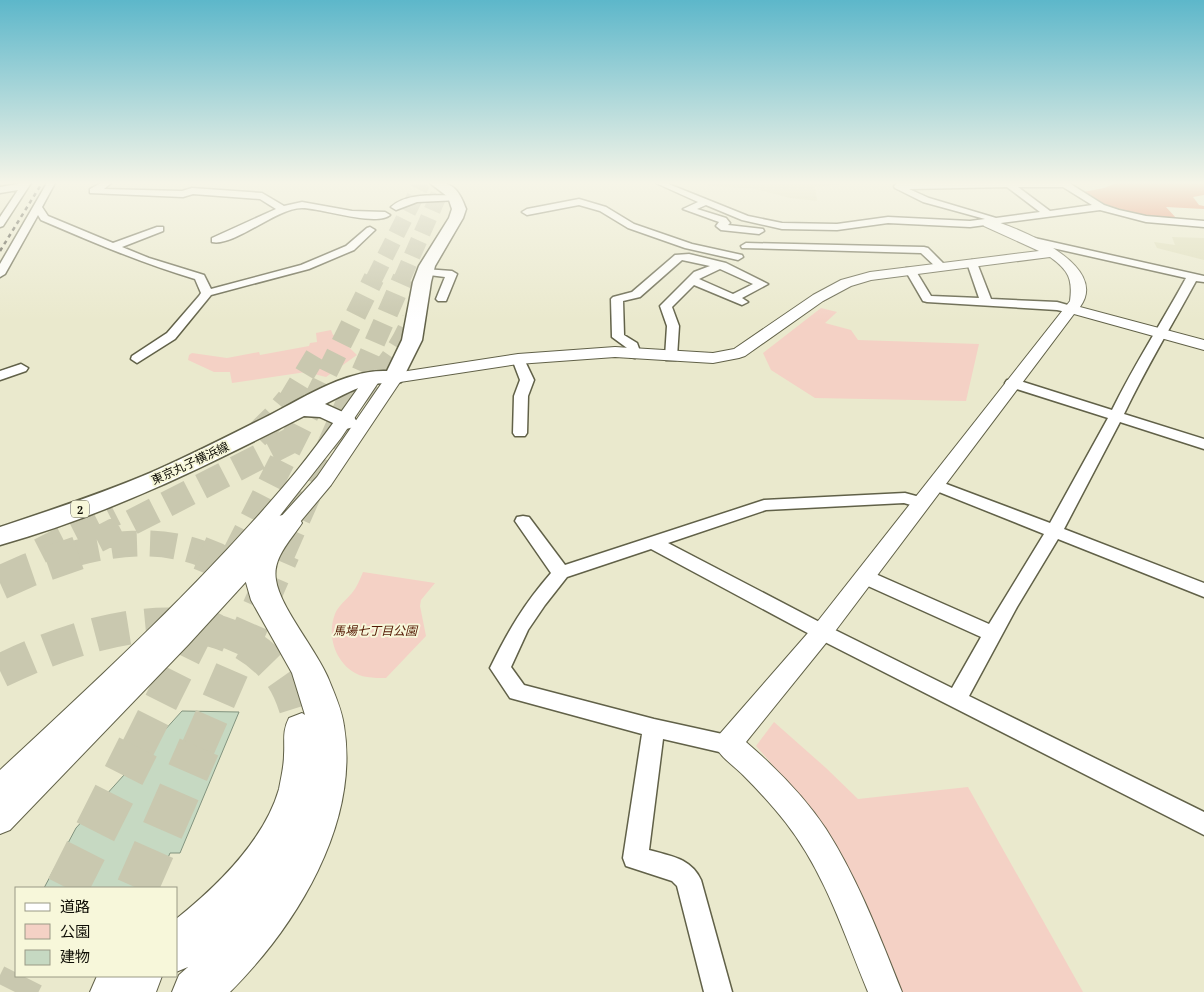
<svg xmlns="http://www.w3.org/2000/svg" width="1204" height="992" font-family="'Noto Serif','Noto Sans JP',serif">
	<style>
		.built { fill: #deddba }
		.green { fill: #f4d1c5 }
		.forest { fill: #e8896a }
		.building { fill: #c6d9c2; stroke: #82937e }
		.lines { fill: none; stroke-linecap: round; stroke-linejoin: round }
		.motorway-tunnel-far4 { stroke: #c9c8af; stroke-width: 17; stroke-dasharray: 17 8; stroke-linecap: butt }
		.motorway-tunnel-far3 { stroke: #c9c8af; stroke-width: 21; stroke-dasharray: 21 11; stroke-linecap: butt }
		.motorway-tunnel-far2 { stroke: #c9c8af; stroke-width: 26; stroke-dasharray: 26 13; stroke-linecap: butt }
		.motorway-tunnel-far1 { stroke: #c9c8af; stroke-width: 34; stroke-dasharray: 34 17; stroke-linecap: butt }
		.motorway-tunnel { stroke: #c9c8af; stroke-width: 42; stroke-dasharray: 42 21; stroke-linecap: butt }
		.minor-casing { stroke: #616148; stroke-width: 3 }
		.tertiary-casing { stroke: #616148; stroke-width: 2 }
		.primary-casing { stroke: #616148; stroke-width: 3 }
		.motorway-casing { stroke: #616148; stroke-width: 2 }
		.minor { fill: #fff; fill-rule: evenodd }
		.tertiary { fill: #fff; fill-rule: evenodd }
		.primary { fill: #fff; fill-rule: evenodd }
		.motorway { fill: #fff; fill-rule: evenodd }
		.rail { stroke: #3a392d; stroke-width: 2.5; stroke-dasharray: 4 4; stroke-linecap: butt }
		.labels { text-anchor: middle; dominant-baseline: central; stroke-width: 4; stroke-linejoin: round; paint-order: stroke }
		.shield { fill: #f7f7da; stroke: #555446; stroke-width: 1 }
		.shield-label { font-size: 11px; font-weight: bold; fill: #0f0e06 }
		.street-label { font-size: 12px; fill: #0f0e06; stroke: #f7f7da }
		.park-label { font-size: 12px; font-style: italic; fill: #531802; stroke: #f7f7da }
	</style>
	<rect width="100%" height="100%" fill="#eae9cd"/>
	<path class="built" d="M699,183H843L844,184L815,187L817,201L790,198L755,189L712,186Z
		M1172,237L1204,238V260L1157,248L1154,242L1175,245Z"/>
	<path class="green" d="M821,308L837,312L825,323L851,330L858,340L979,344L966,401L815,398L771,370L763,353Z
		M331,330L333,335H336L357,355L326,377L306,372L232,383L230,372H214L188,360L189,355L192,353L227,358L259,352L260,355L309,346L310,343L317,342L316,333Z
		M363,572L435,583L421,600L420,606L426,636L386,678C380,678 373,678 367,677C339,672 325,639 335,614C338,606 347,599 352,593C357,587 360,579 363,572Z
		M774,722L826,768L858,799L968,787L1083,992H902L842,855L811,809L756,746Z"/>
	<path class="forest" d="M1116,183H1204V195L1193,197L1199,205L1204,206V209L1166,207L1177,219C1140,216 1114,214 1083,192L1104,188Z"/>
	<path class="building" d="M182,711L239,712L180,853H170L155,888H44L76,828Z"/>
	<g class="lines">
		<path class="motorway-tunnel-far4" d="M374,279L422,183
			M402,279L444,183"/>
		<path class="motorway-tunnel-far3" d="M357,397C380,374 400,350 412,319
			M288,401L320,348
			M313,401L374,278
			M349,401L403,278"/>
		<path class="motorway-tunnel-far2" d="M256,436L275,417L289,400
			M97,540L294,439
			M40,551L115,513
			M73,554C117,542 161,538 203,554
			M235,554L313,400
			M282,554L350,400"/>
		<path class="motorway-tunnel-far1" d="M200,553L215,559L242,578
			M233,559L236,553
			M0,583L29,570L78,553
			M0,671C83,631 213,588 281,676C292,691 297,711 302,729
			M138,748L208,608
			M198,748L283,553"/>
		<path class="motorway-tunnel" d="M67,888L138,747
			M137,888L199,747
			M15,992L23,976"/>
		<g class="minor-casing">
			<path id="minor" d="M23,183H31L3,226L0,227V217L18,190L0,193V187Z
				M47,183H55L42,207L48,216L113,243L157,227H163V231L122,247L149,258L204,275L211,289L301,265L346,246L367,228L370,227L375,230L354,250L309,269L211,295L175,339L137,363L131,359L132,356L167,333L199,296L201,293L195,279C142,263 92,242 41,220L38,215L5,274L0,277V264Z
				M101,183H111L104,189L182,191L192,188L262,193L284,206L302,202L352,211L385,212L390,215C376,227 321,208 302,208C276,208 234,247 212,242V238L276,209L260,199L193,194L183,197L90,193V189Z
				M656,183H666L748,216L782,223L837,224L888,217L970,221L985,219L923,202L895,188L894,186L898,183H1069L1104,205L1119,210L1146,216L1204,221V227L1146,222L1100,210L970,227L888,223L837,230L782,229L742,220L706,205L697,209L726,218L730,223L728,225L763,229L764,231L759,234L721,230L716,226L719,222L683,209L698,202ZM1007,187L1040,212L996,218L929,198L909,189ZM1018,187H1063L1092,205L1050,211Z
				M456,195L461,198L459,200L417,202L396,210L391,207C407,192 436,196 456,195Z
				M579,199L606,207L634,224L692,244L742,255L743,257L738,260L685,248L628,228L600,211L579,205L527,215L522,212L527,209Z
				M1030,237L1204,276V282L1196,281C1172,325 1146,368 1124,414L1204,439V449L1120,422L1064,529L1204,583V597L1058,539L1017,607L969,696L1204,812V835L815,637L651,549L567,577L545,605L528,630L511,667L524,685L654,719L736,737L739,744L736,751L728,754L663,739L649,850C670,856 691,858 701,880L732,992H704L677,886L672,881L626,866L623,858L642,734L510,698L490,668C508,631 524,604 551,573L515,521L517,517L523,516L529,517L565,565L764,500L905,493L927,499L929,503L927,507L921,508L904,503L766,510L668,543L829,627L952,688L981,637L859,582L856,577L859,572L865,571L871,572L989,624L1044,534L929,488L927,485L929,482H941L1050,523L1108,418L1007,386L1005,383L1007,380H1017L1112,410C1134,365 1162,322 1186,278L1026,242V238Z
				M746,243L924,247L928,248L946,266L941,269L937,268L921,253L742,248L741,246Z
				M689,254L726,263L768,284L742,298L748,302L742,305L694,285L672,307L679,326L677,357L676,360H666L665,357L667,326L660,306L694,272L710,266L682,260L640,297L623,301L624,335L637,343L641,354L635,358L630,357L627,348L612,337L611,299L613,297L632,292L675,255ZM720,269L753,284L733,294L699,279Z
				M972,260L977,263L991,299L1057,302L1075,307L1077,309L1071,313L1057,310L927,302L923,301L905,270L906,268H914L931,296L979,298L967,263Z
				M425,269L452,271L457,274L446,301H438L436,299L445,277L421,274L420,272Z
				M518,355L524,359L534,380L528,396L527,433L525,436H515L513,433L514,396L520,380L512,359Z
				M21,364L28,368L26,371L0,380V371Z"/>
		</g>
		<g class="tertiary-casing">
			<path id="tertiary" d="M988,219C1017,227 1111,265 1080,307L1204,340V350L1074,314L830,638L746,742C776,768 804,796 826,829C858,879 880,937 902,992H868C844,934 825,873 786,823C773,806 758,790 743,775C733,765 720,757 714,744L718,736L814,626L1070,301C1073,278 1068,270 1050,257L871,280L851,286L823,301L745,356L739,358L713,363L615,357L518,364L400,382L331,485L295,528L188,645L10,830L0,834V770C98,679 197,588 284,486C315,450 341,412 368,374H380L382,377L341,438L267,532L317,477L388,374L518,354L615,347L713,353L734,349L813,295L841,280L870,272L1039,251L984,226L982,223Z"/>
		</g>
		<g class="primary-casing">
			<path id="primary" d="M430,183C452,180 459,190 466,209L463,218L435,266L431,282L422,340L401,382C392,385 383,382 373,384C356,387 341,396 325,404L354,417L357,422L354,427L346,429L320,417L304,416C206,466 107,515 0,545V527C51,510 101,494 150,473C189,456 226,437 264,418C300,400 346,369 387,371L402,340L413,282L419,266L449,218L452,209L448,197Z"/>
		</g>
		<g class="motorway-casing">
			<path id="motorway" d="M288,514L298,516L302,523C291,540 272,558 276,580C280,608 317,650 329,680C335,695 342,710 344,726C360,824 296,926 230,992H172L179,975L188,967L176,972V919C217,886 264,841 279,789C281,778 284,766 284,755C285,740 282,732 289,718L302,713L305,715L292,673L251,600L245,579L247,563L259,542L278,516Z
				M97,976H162L156,992H90Z"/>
		</g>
		<use href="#minor" class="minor"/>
		<use href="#tertiary" class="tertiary"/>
		<use href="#primary" class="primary"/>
		<use href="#motorway" class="motorway"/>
		<path class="rail" d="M0,251L42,183"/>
	</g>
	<linearGradient id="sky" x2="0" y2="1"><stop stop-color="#5db7ca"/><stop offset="0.57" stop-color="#f6f5e8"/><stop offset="1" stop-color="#f6f5e8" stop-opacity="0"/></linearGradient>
	<rect width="1204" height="321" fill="url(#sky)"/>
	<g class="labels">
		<rect class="shield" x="71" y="500.5" width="18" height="17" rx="4"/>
		<g class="shield-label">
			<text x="80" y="509">2</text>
		</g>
		<g class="street-label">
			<text transform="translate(190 463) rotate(-25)">東京丸子横浜線</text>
		</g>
		<g class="park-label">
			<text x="375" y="630">馬場七丁目公園</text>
		</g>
	</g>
	<rect x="15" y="887" width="162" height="90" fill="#f7f7da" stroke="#9a9a85"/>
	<rect x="25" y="903" width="25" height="8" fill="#ffffff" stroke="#9a9a85"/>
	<text x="60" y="912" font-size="15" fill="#0f0e06">道路</text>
	<rect x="25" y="924" width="25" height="15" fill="#f4d1c5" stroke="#9a9a85"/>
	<text x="60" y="937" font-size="15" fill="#0f0e06">公園</text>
	<rect x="25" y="950" width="25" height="15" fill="#c6d9c2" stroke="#9a9a85"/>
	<text x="60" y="962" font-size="15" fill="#0f0e06">建物</text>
</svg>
